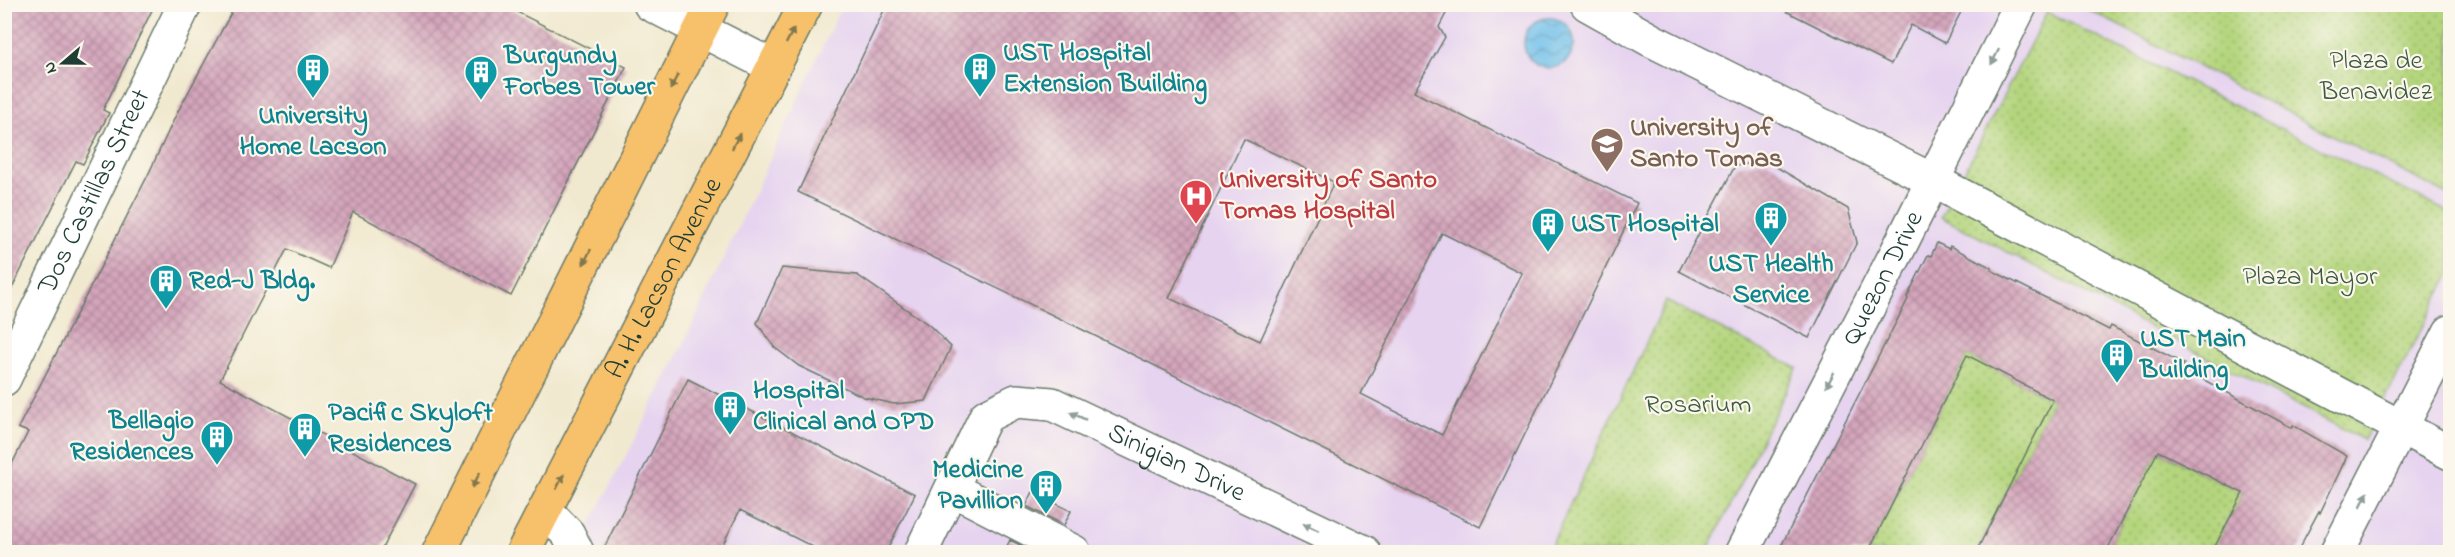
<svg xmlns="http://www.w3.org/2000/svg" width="2455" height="557" font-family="'Indie Flower',sans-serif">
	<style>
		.built { fill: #e6d3f0 }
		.park { fill: url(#park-dots); stroke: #6a8958; stroke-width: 1.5 }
		.water { fill: url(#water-waves); stroke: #487e90; stroke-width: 1.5 }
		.building { fill: url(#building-cross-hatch); fill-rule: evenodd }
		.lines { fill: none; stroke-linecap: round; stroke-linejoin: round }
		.minor-casing { stroke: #68796a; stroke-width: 36 }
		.major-casing { stroke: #68796a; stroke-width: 36 }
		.minor { stroke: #fff; stroke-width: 33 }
		.major { stroke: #f7c06b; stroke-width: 33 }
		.oneway { fill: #80784d }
		.oneway2 { fill: #8f9e9a }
		.labels { text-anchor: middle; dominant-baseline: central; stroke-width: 4.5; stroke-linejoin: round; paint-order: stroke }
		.culture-label { font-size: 27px; font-weight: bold; fill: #0d838f; stroke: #fbf7ec; text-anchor: start }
		.park-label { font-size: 27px; fill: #3d5b43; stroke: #fbf7ec }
		.education-label { font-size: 27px; font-weight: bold; fill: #785e54; stroke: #fbf7ec; text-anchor: start }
		.health-label { font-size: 27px; font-weight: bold; fill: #be3a42; stroke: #fbf7ec; text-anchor: start }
		.street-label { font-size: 27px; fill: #1f3d34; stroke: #fbf7ec }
	</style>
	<defs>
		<pattern id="park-dots" width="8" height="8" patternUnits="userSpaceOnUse" patternTransform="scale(1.5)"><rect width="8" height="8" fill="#b4d57d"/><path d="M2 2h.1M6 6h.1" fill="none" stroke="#92ae67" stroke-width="1.8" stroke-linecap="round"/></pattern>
		<pattern id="water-waves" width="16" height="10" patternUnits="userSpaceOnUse" patternTransform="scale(1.5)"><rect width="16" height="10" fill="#70c0eb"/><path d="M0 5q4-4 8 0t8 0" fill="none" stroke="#5b9dbf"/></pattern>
		<pattern id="building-cross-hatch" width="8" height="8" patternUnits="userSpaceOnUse" patternTransform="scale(1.5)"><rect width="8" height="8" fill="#d5a5bc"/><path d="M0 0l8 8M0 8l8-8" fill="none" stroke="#ac889a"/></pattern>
	</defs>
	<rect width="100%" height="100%" fill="#fbf7ec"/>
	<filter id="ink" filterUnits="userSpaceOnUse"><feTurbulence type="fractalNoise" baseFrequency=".0167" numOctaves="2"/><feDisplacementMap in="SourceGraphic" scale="12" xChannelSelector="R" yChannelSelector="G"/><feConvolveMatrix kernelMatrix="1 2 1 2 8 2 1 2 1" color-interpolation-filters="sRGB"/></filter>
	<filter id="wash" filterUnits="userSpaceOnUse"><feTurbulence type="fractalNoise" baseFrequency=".008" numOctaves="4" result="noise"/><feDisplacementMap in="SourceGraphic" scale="24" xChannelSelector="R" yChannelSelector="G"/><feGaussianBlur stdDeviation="1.35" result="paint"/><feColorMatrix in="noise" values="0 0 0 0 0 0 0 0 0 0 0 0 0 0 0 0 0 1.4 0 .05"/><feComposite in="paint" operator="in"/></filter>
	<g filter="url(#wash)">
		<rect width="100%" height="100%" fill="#f1e9cf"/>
		<path class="built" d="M842,5H2450V552H576L685,341Z"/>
		<path class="park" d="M2079,5H2450V196Z
			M2047,12L2450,213V274L2364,440L1941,217Z
			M1666,301L1797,368L1707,552H1548Z
			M1967,355L2053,400L1976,552H1868Z
			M2158,451L2243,493L2212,552H2106Z"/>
		<path class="water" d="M1524 43a25 25 0 1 1 50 0a25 25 0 1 1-50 0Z"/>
		<g id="blocks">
			<path class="building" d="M4,4H155L103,110L109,113L83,164L76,161L4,304Z
				M236,4H501L626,67L511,296L353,212L329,268L287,249L254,313L220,380L415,484L380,552H4V480L28,432L18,428L148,175L176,115Z
				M887,4H1451L1439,27L1445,37L1414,92L1637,203L1480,527L1069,323L798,192ZM1244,139L1334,182L1260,341L1169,298ZM1442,233L1522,273L1442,435L1361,394Z
				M1772,4H1965L1945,43L1911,25L1891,64Z
				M1766,161L1848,209L1857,242L1809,338L1679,271L1735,166Z
				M1937,243L1949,249L1950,246L1992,268L1991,270L2109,330L2111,326L2184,364L2182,368L2292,428L2293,425L2347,456L2320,513L2319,511L2297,552H2212L2243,493L2158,451L2106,552H1976L2053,400L1967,355L1868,552H1778L1908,299L1907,297L1928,255L1931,256Z
				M782,268L857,275L929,325L951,347L926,401L894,404L864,397L799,366L774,347L757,323Z
				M688,379L915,494L886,552H823L740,510L719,552H602Z
				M1033,492L1071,511L1064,525L1026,506Z
				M1010,540L1034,552H1004Z"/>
		</g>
	</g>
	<g filter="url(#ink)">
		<use href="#blocks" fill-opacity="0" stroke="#68796a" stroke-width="1.5"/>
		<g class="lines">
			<g class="minor-casing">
				<g id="minor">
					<path d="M650,4L774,67"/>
					<path d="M1587,4L1651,40L1932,180L2450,453"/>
					<path id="s1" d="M4,379L185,4"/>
					<path d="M952,489L1074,552"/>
					<path d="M545,510L568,534L577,552"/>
					<path id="s2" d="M921,552L986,416L1016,401L1052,404L1364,552"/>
					<path id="s3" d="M1742,552L1900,246L2021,4"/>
					<path d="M2337,552L2450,332"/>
				</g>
			</g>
			<g class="major-casing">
				<g id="major">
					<path d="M439,552L713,4"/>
					<path id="s4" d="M523,552L806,4"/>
				</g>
			</g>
			<use href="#minor" class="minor"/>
			<use href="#major" class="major"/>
		</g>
		<defs><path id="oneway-solid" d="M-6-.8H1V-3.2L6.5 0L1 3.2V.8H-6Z" transform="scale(1.5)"/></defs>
		<g class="oneway">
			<use href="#oneway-solid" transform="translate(790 36) rotate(-63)"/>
			<use href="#oneway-solid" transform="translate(674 82) rotate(116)"/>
			<use href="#oneway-solid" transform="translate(736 141) rotate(-63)"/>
			<use href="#oneway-solid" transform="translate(587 257) rotate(116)"/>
			<use href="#oneway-solid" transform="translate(476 480) rotate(117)"/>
			<use href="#oneway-solid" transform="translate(560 482) rotate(-63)"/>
		</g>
		<g class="oneway2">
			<use href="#oneway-solid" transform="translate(1995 57) rotate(117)"/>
			<use href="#oneway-solid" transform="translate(1830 380) rotate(118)"/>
			<use href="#oneway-solid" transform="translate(1078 416) rotate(-155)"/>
			<use href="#oneway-solid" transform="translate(2364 500) rotate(-63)"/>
			<use href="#oneway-solid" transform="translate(1311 527) rotate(-155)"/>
		</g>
	</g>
	<defs>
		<g id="building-pin" transform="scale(1.725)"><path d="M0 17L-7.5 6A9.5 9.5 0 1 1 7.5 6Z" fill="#0f9aa8" stroke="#fbf7ec"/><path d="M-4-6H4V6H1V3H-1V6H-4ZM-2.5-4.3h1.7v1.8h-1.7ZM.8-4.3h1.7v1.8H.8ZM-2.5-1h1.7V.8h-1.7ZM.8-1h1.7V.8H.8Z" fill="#fff"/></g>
		<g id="university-pin" transform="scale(1.725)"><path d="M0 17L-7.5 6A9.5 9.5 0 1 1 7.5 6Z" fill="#8d6e63" stroke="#fbf7ec"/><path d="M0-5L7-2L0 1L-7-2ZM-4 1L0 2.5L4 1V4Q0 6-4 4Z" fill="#fff"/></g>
		<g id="hospital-pin" transform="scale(1.725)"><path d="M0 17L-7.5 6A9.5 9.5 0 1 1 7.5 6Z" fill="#e0444e" stroke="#fbf7ec"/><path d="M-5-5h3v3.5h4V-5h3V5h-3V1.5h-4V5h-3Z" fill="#fff"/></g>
	</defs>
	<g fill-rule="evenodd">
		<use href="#building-pin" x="980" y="69"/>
		<use href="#building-pin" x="313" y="70"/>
		<use href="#building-pin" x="481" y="72"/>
		<use href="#university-pin" x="1607" y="144"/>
		<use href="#hospital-pin" x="1196" y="196"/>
		<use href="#building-pin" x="1771" y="218"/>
		<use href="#building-pin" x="1548" y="224"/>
		<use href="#building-pin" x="166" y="281"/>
		<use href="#building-pin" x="2117" y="355"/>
		<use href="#building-pin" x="730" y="407"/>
		<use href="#building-pin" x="305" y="429"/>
		<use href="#building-pin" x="217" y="437"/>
		<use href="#building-pin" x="1046" y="486"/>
	</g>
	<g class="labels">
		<g class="culture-label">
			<text x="1003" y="53">UST Hospital<tspan x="1003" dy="31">Extension Building</tspan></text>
			<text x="504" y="56">Burgundy<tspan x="504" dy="31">Forbes Tower</tspan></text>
			<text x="313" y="116" text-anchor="middle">University<tspan x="313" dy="31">Home Lacson</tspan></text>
			<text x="1571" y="224">UST Hospital</text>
			<text x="1771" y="264" text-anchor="middle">UST Health<tspan x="1771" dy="31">Service</tspan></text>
			<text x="189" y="281">Red-J Bldg.</text>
			<text x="2140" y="339">UST Main<tspan x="2140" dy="31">Building</tspan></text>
			<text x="753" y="391">Hospital<tspan x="753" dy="31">Clinical and OPD</tspan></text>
			<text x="328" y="413">Pacific Skyloft<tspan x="328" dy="31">Residences</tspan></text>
			<text x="194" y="421" text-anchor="end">Bellagio<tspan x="194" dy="31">Residences</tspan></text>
			<text x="1023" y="470" text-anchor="end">Medicine<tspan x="1023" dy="31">Pavillion</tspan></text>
		</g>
		<g class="park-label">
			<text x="2376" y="61">Plaza de<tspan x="2376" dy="31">Benavidez</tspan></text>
			<text x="2310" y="277">Plaza Mayor</text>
			<text x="1698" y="405">Rosarium</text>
		</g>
		<g class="education-label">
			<text x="1630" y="128">University of<tspan x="1630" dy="31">Santo Tomas</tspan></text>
		</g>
		<g class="health-label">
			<text x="1219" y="180">University of Santo<tspan x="1219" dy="31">Tomas Hospital</tspan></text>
		</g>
		<g class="street-label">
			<text stroke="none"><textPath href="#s1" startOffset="208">Dos Castillas Street</textPath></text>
			<text stroke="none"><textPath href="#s4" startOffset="308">A. H. Lacson Avenue</textPath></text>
			<text stroke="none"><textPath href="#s3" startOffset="308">Quezon Drive</textPath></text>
			<text stroke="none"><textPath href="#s2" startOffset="358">Sinigian Drive</textPath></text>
		</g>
	</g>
	<rect width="2455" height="557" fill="none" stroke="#fbf7ec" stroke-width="24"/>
	<g transform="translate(63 63) rotate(250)" stroke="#fbf7ec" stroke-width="4.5" paint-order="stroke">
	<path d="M0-4.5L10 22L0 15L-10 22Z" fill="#1f3d34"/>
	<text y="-9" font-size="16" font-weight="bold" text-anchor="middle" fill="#1f3d34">N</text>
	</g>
</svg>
